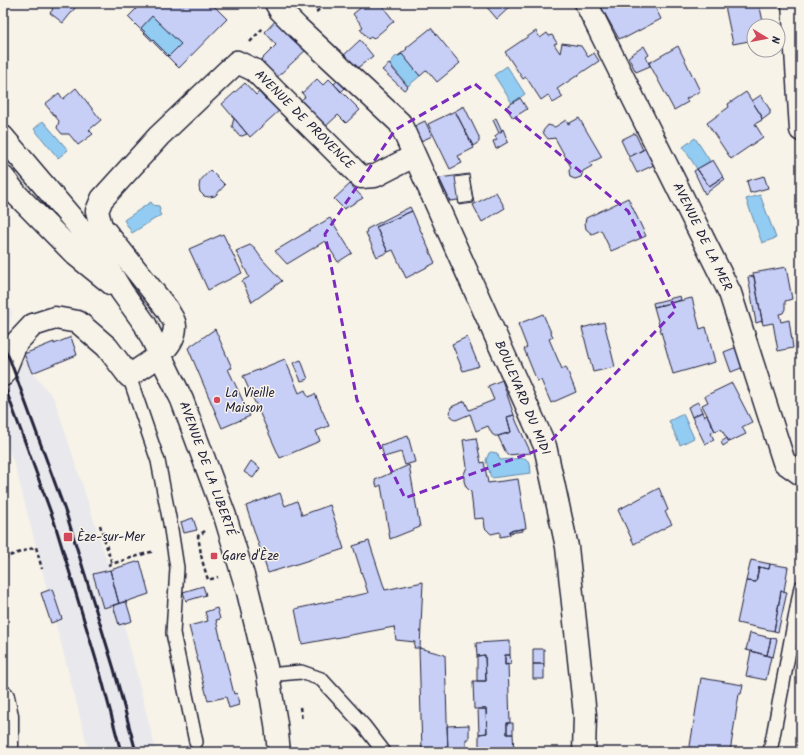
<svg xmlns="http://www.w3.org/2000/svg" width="804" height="755" font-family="Kalam,sans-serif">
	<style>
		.built { fill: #e9e8ec }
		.water { fill: #92ccf2; stroke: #6588a9 }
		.building { fill: #c7cff7; stroke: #22223b; fill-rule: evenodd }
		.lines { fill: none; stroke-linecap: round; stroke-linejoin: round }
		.lane-casing { stroke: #22223b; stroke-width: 16 }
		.street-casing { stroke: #22223b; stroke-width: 25 }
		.secondary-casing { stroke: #22223b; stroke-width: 25 }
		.path { stroke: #22223b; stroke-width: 2.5; stroke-dasharray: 4 3; stroke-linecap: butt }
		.lane { stroke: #f7f3e8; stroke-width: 13 }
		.street { stroke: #f7f3e8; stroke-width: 22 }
		.secondary { stroke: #f7f3e8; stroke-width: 22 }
		.rail { stroke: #22223b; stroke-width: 3 }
		.marked { fill: none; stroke: #7b2cbf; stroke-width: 3; stroke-dasharray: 8 5; stroke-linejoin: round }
		.poi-dot { fill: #d1495b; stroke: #f7f3e8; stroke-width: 1.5 }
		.labels { text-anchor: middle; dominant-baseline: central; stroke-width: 3; stroke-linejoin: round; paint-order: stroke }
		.street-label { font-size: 13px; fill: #22223b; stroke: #f7f3e8 }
		.poi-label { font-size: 13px; fill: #22223b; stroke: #f7f3e8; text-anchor: start }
	</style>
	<rect width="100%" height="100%" fill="#f7f3e8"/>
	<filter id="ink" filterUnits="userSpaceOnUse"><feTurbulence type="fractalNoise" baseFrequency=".025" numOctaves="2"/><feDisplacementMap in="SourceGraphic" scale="8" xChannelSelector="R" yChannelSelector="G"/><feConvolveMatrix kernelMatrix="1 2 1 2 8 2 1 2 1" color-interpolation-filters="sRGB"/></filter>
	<g filter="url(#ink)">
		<path class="built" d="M3,295L12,312L7,335L3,342Z
			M24,354L32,373L54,398L110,570L140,561L149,594L126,601L132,621L124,624L156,752H89L16,469L3,432V401Z"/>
		<path class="water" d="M152,16L181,44L169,56L141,28Z
			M402,54L420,76L408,86L390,64L395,57Z
			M507,66L525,94L512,103L494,75Z
			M43,121L68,150L58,158L34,129Z
			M695,138L710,161L697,169L683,147Z
			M760,195L776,238L762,243L746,199Z
			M151,202L153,205L159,206L160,210L159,212L161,215L132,233L124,220Z
			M683,414L694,438L680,445L669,421Z
			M491,452L497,453L500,460L525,458L530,463L531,473L491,478L486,460L489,453Z"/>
		<path class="building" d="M46,3H79L63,23L50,13L53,9Z
			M142,3H211L227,19L179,68L128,17ZM152,16L181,44L169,56L141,28Z
			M362,3H380L394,21L373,39L371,37L368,39L360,29L363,27L353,14L364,5Z
			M488,3H514L497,19L486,6Z
			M599,3H653L661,19L625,38V36L619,39Z
			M733,3H759L764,26H754V40L733,44L725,6Z
			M277,19L308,48L276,78L260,61L276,45L265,32Z
			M431,28L460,63L437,82L427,70L420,76L402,54L398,56L407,49L406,48Z
			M536,31L540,38L547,33L549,36L552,35L557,43L554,44L560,53L562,43L581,46L588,57L594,53L599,61L557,89L563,97L553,103L548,95L541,100L526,77L523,79L505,52Z
			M360,40L373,56L356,69L343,56Z
			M644,46L649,55L646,57L650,66L636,72L628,57Z
			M678,46L700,91L686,99L688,102L674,110L649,63Z
			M389,64L408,87L404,90L382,70Z
			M317,79L323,85L329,79L360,110L346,123L338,115L324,128L311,115L314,113L301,100L305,97L302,93Z
			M339,79L347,86L341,92L334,84Z
			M245,83L256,95L259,92L266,100L270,97L281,109L250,137L222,104Z
			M76,88L101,120L89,130L93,134L78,145L69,134H62L57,128L59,121L45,104L59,93L63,99Z
			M746,92L761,115L762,120L755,124L763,137L731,159L707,123L729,107L728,104Z
			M761,95L770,110V114L762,120L761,115L752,101Z
			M520,98L527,109L513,118L506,107Z
			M464,106L479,137V142L473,146L455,111Z
			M455,111L474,148L458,156L462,163L450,169L428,124Z
			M234,118L247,134L242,136L238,135L232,126Z
			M496,118L502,131L499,133L493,120Z
			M579,118L602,157L590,163L592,166L583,171L581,177L575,179L570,177L569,170L571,167L555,138L548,139L544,134L543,131L548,125L555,127L566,120L568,124Z
			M425,121L432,136L417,143L410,128Z
			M503,129L508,142L496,149L493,141L497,140L495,136Z
			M635,133L643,150L629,157L621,140Z
			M648,147L656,164L637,173L629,157Z
			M713,160L723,177L709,186L697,169Z
			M697,169L709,186L723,177L725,179L705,194L694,171Z
			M210,170L225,185L215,196L209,197L204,196L200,192L199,187L200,181Z
			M469,174L474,203L459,205L458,200L450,201L439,178ZM469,175L473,202L459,204L455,177Z
			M764,176L768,188L750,193L747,181Z
			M439,178L450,201L445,202L434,179Z
			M350,184L363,198L344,209L334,199Z
			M496,192L505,208L482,222L473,205Z
			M628,198L646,236L611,251L601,230L592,234L586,229L585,223L586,218Z
			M410,207L412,211L376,227L388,252L377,257L366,233L367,229Z
			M412,211L435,263L406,278L393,250L388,252L376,227Z
			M330,218L352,253L338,262L325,241L287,264L275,251Z
			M223,234L242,273L208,290L189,249Z
			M250,245L255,249L262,259L282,281L252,302L242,281L249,277L236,251Z
			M786,267L792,299L785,301V309L783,313L779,314L781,322L789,320L793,348L778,351L773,323L763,325L753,273Z
			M754,276L762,321L756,323L748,277Z
			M680,296L681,300L654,307L653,303Z
			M692,298L700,329L706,327L715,362L673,374L654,307Z
			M543,314L553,337L549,339L562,369L566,367L576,392L551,403L541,380L537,381L524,349L527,347L518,324Z
			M604,322L615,367L593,372L582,328Z
			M215,329L232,368L228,369L250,416L222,428L188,348Z
			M71,337L77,355L32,373L24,354L54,342V344Z
			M467,337L479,366L463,371L452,344Z
			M737,347L744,367L731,372L724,352Z
			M285,359L299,393L305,390L308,397L315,394L329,426L316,431L320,441L280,458L243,376Z
			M301,360L308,379L301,381L293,363Z
			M502,380L514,415L507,417L511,432L498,436H495L492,434L488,426L476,431L470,414L456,420L451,416L450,413L451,407L465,401L469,410L494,400L488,386Z
			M732,383L752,422L742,427L746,434L729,442L721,429L715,431L702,405L708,402L705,396Z
			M698,402L702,412L692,417L688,407Z
			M702,412L704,417L707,415L715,431L711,433L714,440L705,444L692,417Z
			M514,415L517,423L531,453L507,455L498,436L511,432L507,417Z
			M408,436L415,462L405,465L401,452L384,457L381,445Z
			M476,438L481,463L484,462L488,483L518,479L526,528L509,531L510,535L500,537V532L491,534L485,528L484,518L474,519L471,492L466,487L464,481V474L467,467L463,440Z
			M727,438L729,442L723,446L721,442Z
			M251,461L260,468L253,478L244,472Z
			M409,465L420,527L390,539L381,485L377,487L375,480Z
			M659,488L668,510L665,512L672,524L634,544L618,510Z
			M280,493L285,506L297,501L302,515L330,505L344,549L268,573L246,506Z
			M193,518L197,530L184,533L181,522Z
			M523,529V531L509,533V531Z
			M369,541L385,590L423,582L420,648H414L415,642L396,640L394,627L302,644L295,609L368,593L353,546Z
			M751,560L770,564L769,569L759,567L756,582L746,581Z
			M140,561L149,594L119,604L110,570Z
			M770,564L788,567L784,591H781L774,631L737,623L746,581L756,582L759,567L769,569Z
			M110,570L119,604L103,608L93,574Z
			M203,586L206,595L186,601L183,592Z
			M52,589L62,619L51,623L41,593Z
			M781,591L787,592L778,632L774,631Z
			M126,601L132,621L119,625L113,605Z
			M217,608L220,619L216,620L234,694L237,693L239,705L229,708L226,697L208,701L189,626L208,621L205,612Z
			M750,633L771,638L767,655L746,650Z
			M771,638L777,639L773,657L767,655Z
			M510,641V655H505V665L508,664L510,723H507V734H513L514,752H489V748H479V734L487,733L486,709H474L473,681H486L485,655L477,656L476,643Z
			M419,648L445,655L448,752H422Z
			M533,649H544V664H533Z
			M751,651L771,657L766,680L746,676Z
			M485,655L486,681H477V656Z
			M505,655H510L511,664L505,665Z
			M533,664H544V679H533Z
			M701,678L743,685L741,694H739L730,752H689Z
			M478,709H486L487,733L479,734Z
			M507,723H513V734H507Z
			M469,725V739H466V752H448L447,726Z
			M209,748L210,752H194Z
			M481,748H489V752H481Z"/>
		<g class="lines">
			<g class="lane-casing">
				<path id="lane" d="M129,376L158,461L170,523L177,568L173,633L196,742
					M268,675L301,672L321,679L364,726L384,752
					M770,752L801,587"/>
			</g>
			<g class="street-casing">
				<path id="street" d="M276,3L280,10L298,28L400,123L545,446L567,547L585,715L584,752
					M586,3L730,293L784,462L801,474
					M793,3L801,130
					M3,375L16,343L33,325L55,318L78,322L107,347L129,376C146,364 175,350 175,326C175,320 169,314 167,309L101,226L97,211L102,199L159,136L237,62L254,70L361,177L375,176L414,156
					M3,697L7,716V752"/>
			</g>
			<g class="secondary-casing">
				<path id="secondary" d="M3,137L92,242L122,292L145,324L182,400L225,516L248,592L268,675L276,724L279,752
					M3,177L17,195L76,255L112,284"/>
			</g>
			<path class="path" d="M316,12L327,3
				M250,42L263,28
				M100,525L112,564
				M205,531L198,536L202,560L208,580L218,577
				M3,558L36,547L42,569
				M108,565L154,551
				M300,707L302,720"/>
			<use href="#lane" class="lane"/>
			<use href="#street" class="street"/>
			<use href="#secondary" class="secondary"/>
			<path class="rail" d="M3,345L10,360L67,516L114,669L136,752
				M3,382L54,521L101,676L121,752"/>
		</g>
	</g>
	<path class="marked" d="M475,84L628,211L676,310L544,448L405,498L357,400L325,234L395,130Z"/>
	<g class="poi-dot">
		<circle cx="217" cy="400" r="4"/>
		<rect x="63" y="532" width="10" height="10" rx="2"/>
		<rect x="210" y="552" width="8" height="8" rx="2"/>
	</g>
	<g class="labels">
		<g class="street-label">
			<text transform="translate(304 120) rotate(45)">AVENUE DE PROVENCE</text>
			<text transform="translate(702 237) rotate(64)">AVENUE DE LA MER</text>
			<text transform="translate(522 398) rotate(67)">BOULEVARD DU MIDI</text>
			<text transform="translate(207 469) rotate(70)">AVENUE DE LA LIBERTÉ</text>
		</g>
		<g class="poi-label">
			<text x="225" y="393">La Vieille<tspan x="225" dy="15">Maison</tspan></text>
			<text x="77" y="537">Èze-sur-Mer</text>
			<text x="222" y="556">Gare d'Èze</text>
		</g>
	</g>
	<rect width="804" height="755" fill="none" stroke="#f7f3e8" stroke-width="16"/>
	<rect x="8" y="8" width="788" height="739" fill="none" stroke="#22223b" stroke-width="1.5" filter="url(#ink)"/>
	<g transform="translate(766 38) rotate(100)"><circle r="19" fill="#f7f3e8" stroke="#a29fa3"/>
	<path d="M0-3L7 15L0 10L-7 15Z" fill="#d1495b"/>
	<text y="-6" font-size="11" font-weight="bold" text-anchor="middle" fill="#22223b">N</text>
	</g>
</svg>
